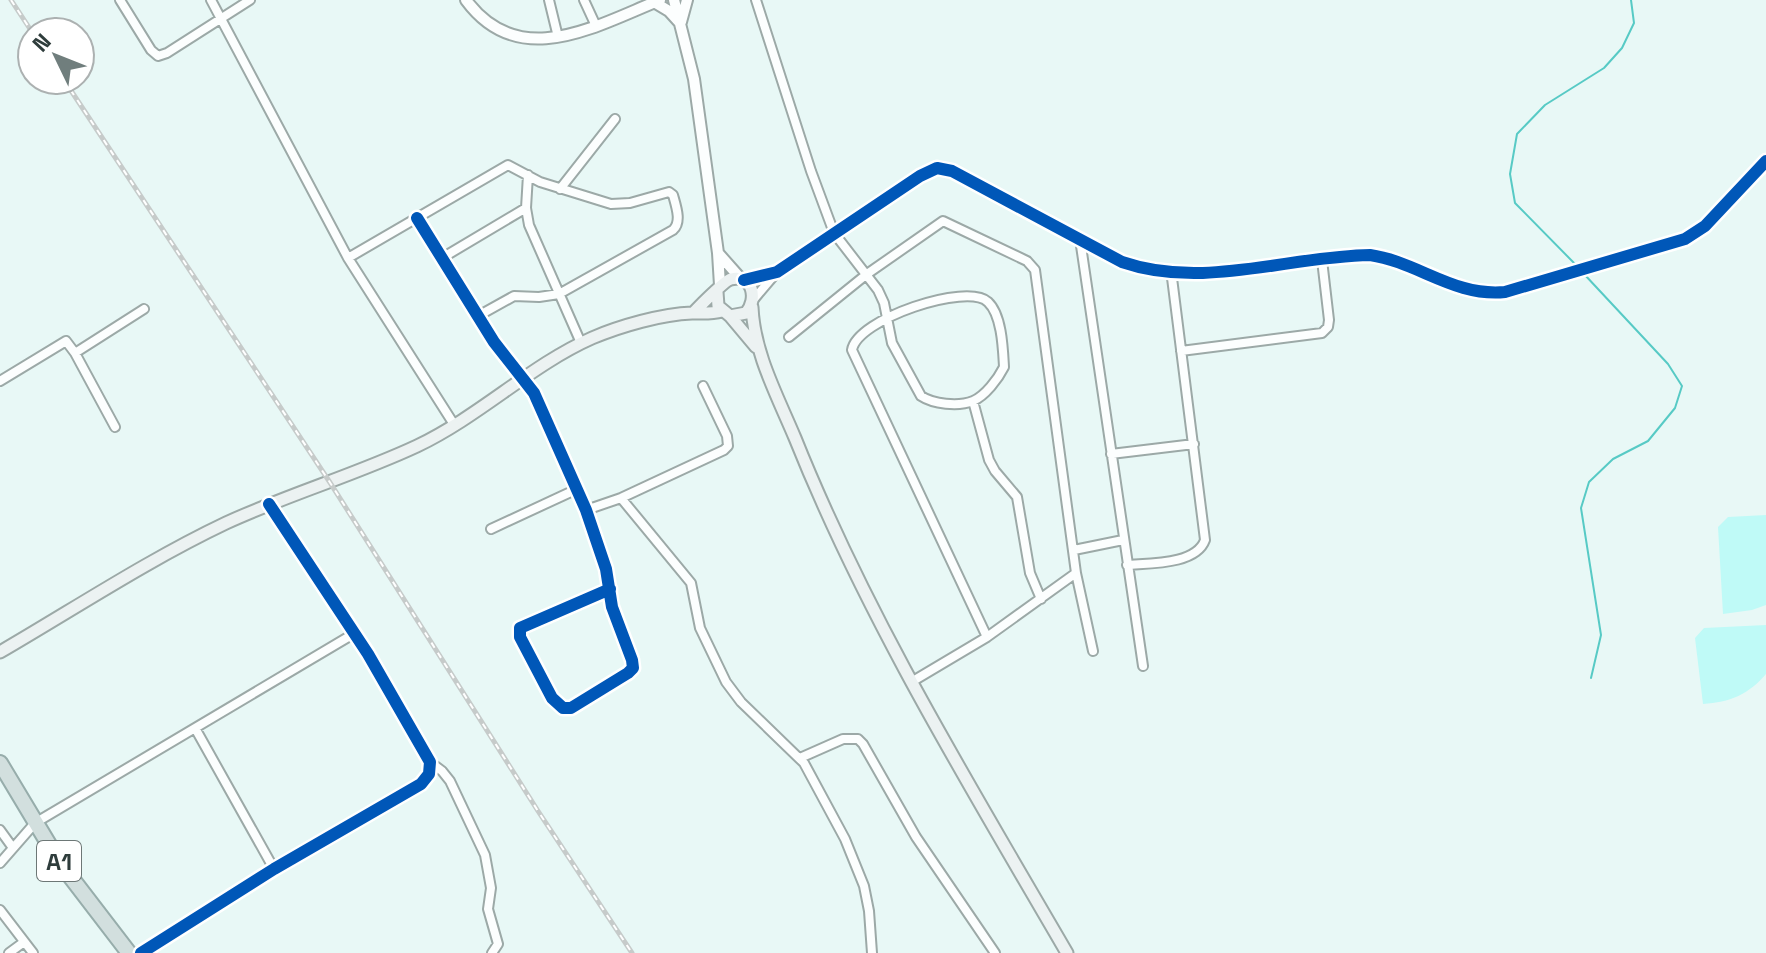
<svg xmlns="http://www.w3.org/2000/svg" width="1766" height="953" font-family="'Space Grotesk',sans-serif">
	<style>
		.green { fill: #bffaf7 }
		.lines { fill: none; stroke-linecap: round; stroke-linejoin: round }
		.stream { stroke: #57cac5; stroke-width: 2 }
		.minor-casing { stroke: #9ca9a7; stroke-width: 12 }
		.tertiary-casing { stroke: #9ca9a7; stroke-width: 14 }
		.secondary-casing { stroke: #9ca9a7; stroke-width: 15 }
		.trunk-casing { stroke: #97adab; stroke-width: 18 }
		.minor { stroke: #fcfefe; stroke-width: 8 }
		.tertiary { stroke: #fcfefe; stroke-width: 10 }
		.secondary { stroke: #ecf2f2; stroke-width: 11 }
		.trunk { stroke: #d2dfde; stroke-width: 14 }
		.rail-casing { stroke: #c6cbca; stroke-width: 5 }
		.rail { stroke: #fff; stroke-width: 2; stroke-dasharray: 6; stroke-linecap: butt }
		.cycleway-casing { stroke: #fff; stroke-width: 17 }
		.cycleway { stroke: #0057b8; stroke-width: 12 }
		.labels { text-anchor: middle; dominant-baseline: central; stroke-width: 8; stroke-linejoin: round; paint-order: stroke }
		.shield { fill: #fff; stroke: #6d7776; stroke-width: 2 }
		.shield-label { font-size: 24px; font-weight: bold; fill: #2f3d3c }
	</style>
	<rect width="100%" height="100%" fill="#e8f8f6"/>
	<path class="green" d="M1766,515V605L1752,610L1723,614L1718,527L1728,517Z
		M1766,625V674C1748,695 1730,702 1703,704L1695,638L1704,628Z"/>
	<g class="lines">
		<path class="stream" d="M1577,266L1515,203L1510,174L1517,134L1545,105L1604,68L1622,48L1634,23L1631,0
			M1584,274L1668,364L1682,386L1675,408L1648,441L1613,459L1589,482L1581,508L1601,635L1591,678"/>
		<g class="minor-casing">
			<path id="minor" d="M120,0L151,50L158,56L167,53L250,0
				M211,0L348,258L455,426
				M549,0L558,37
				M584,0L596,26
				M756,0L811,171L834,233L878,290L884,303L892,343L921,396C933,404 958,407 973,401C985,396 998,379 1004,367C1003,349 1002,315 988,302C967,282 857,319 852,350L987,637
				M528,175L526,208L529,225L581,343
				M560,189L615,119
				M417,218L494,342L534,393L586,510L606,569L612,607L632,660L633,668L628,673L571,708H563L552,698L520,637V628L610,589
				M1080,239L1143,666
				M348,258L508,165L540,182L611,204L630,203L669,192L673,195C676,206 682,222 673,230L559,294L539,297L514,296L478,316
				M442,258L526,208
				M745,280L777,272L920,176L937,168L952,171L1122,262C1203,290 1289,256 1370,255C1418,262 1454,297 1505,292L1685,239L1705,226L1766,161
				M754,299L776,273
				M789,337L867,274L943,221L1027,261L1035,270L1076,573L987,637L913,681
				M1181,351L1322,333L1328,327L1329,320L1322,260
				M75,353L144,309
				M0,381L66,341L75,353L115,427
				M973,401L989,460L995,471L1017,497L1030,573L1041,599
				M1111,454L1194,444
				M621,498L691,583L700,628L726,682L741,702L804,763L845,839L864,886L869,911L872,953
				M586,510L621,498L724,450L728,446L727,436L703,386
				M491,529L575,490
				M1074,550L1123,540
				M1127,565C1149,563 1196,565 1205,540L1171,270
				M1076,573L1093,651
				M195,728L274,869
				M800,758L843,739H858L863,744L916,837L995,953
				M430,762L442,771L450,781L485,855L491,888L488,909L498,944L492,953
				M0,830L13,848
				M0,863L35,823L355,633
				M0,910L33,953
				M9,953L24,942
				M141,953L274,869L421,784L429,774L430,762L368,654L269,504"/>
		</g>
		<g class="tertiary-casing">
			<path id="tertiary" d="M466,0C519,72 595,26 660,0
				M674,0L694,79L718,253L720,285
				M654,2L669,11L679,22
				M681,22L687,0
				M718,253L741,279"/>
		</g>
		<g class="secondary-casing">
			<path id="secondary" d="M752,307C754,353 777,395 795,438C867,618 970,786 1067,953
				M693,313C699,307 725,280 731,279C753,274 758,299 746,313L730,316L718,306L717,292
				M730,316L756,347
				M0,652C74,609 148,560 226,523C289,494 355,475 417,446C480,416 531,365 592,338C620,326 662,314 692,313C703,313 711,314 722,311"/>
		</g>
		<g class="trunk-casing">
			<path id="trunk" d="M0,763L60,863L129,953"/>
		</g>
		<use href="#minor" class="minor"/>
		<use href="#tertiary" class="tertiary"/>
		<use href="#secondary" class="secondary"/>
		<use href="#trunk" class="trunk"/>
		<g class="rail-casing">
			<path id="rail" d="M11,0L32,32
				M64,80L329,481L538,811L632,953"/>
		</g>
		<use href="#rail" class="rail"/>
		<g class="cycleway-casing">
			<path id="cycleway" d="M417,218L494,342L534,393L586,510L606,569L612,607L632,660L633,668L628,673L571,708H563L552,698L520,637V628L610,589
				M744,280L777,272L920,176L937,168L952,171L1122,262C1203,290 1289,256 1370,255C1418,262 1454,297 1505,292L1685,239L1705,226L1766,161
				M141,953L274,869L421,784L429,774L430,762L368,654L269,504"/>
		</g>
		<use href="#cycleway" class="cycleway"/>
	</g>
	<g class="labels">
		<rect class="shield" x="37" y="841" width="44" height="40" rx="6"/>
		<g class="shield-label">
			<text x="59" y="861">A1</text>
		</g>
	</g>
	<g transform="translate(56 56) rotate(313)"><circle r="38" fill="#ffffff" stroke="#acb1b1" stroke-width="2"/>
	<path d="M0-6L14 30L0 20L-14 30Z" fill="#707e7d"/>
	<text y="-12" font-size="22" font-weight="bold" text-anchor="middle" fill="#2f3d3c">N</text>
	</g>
</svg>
